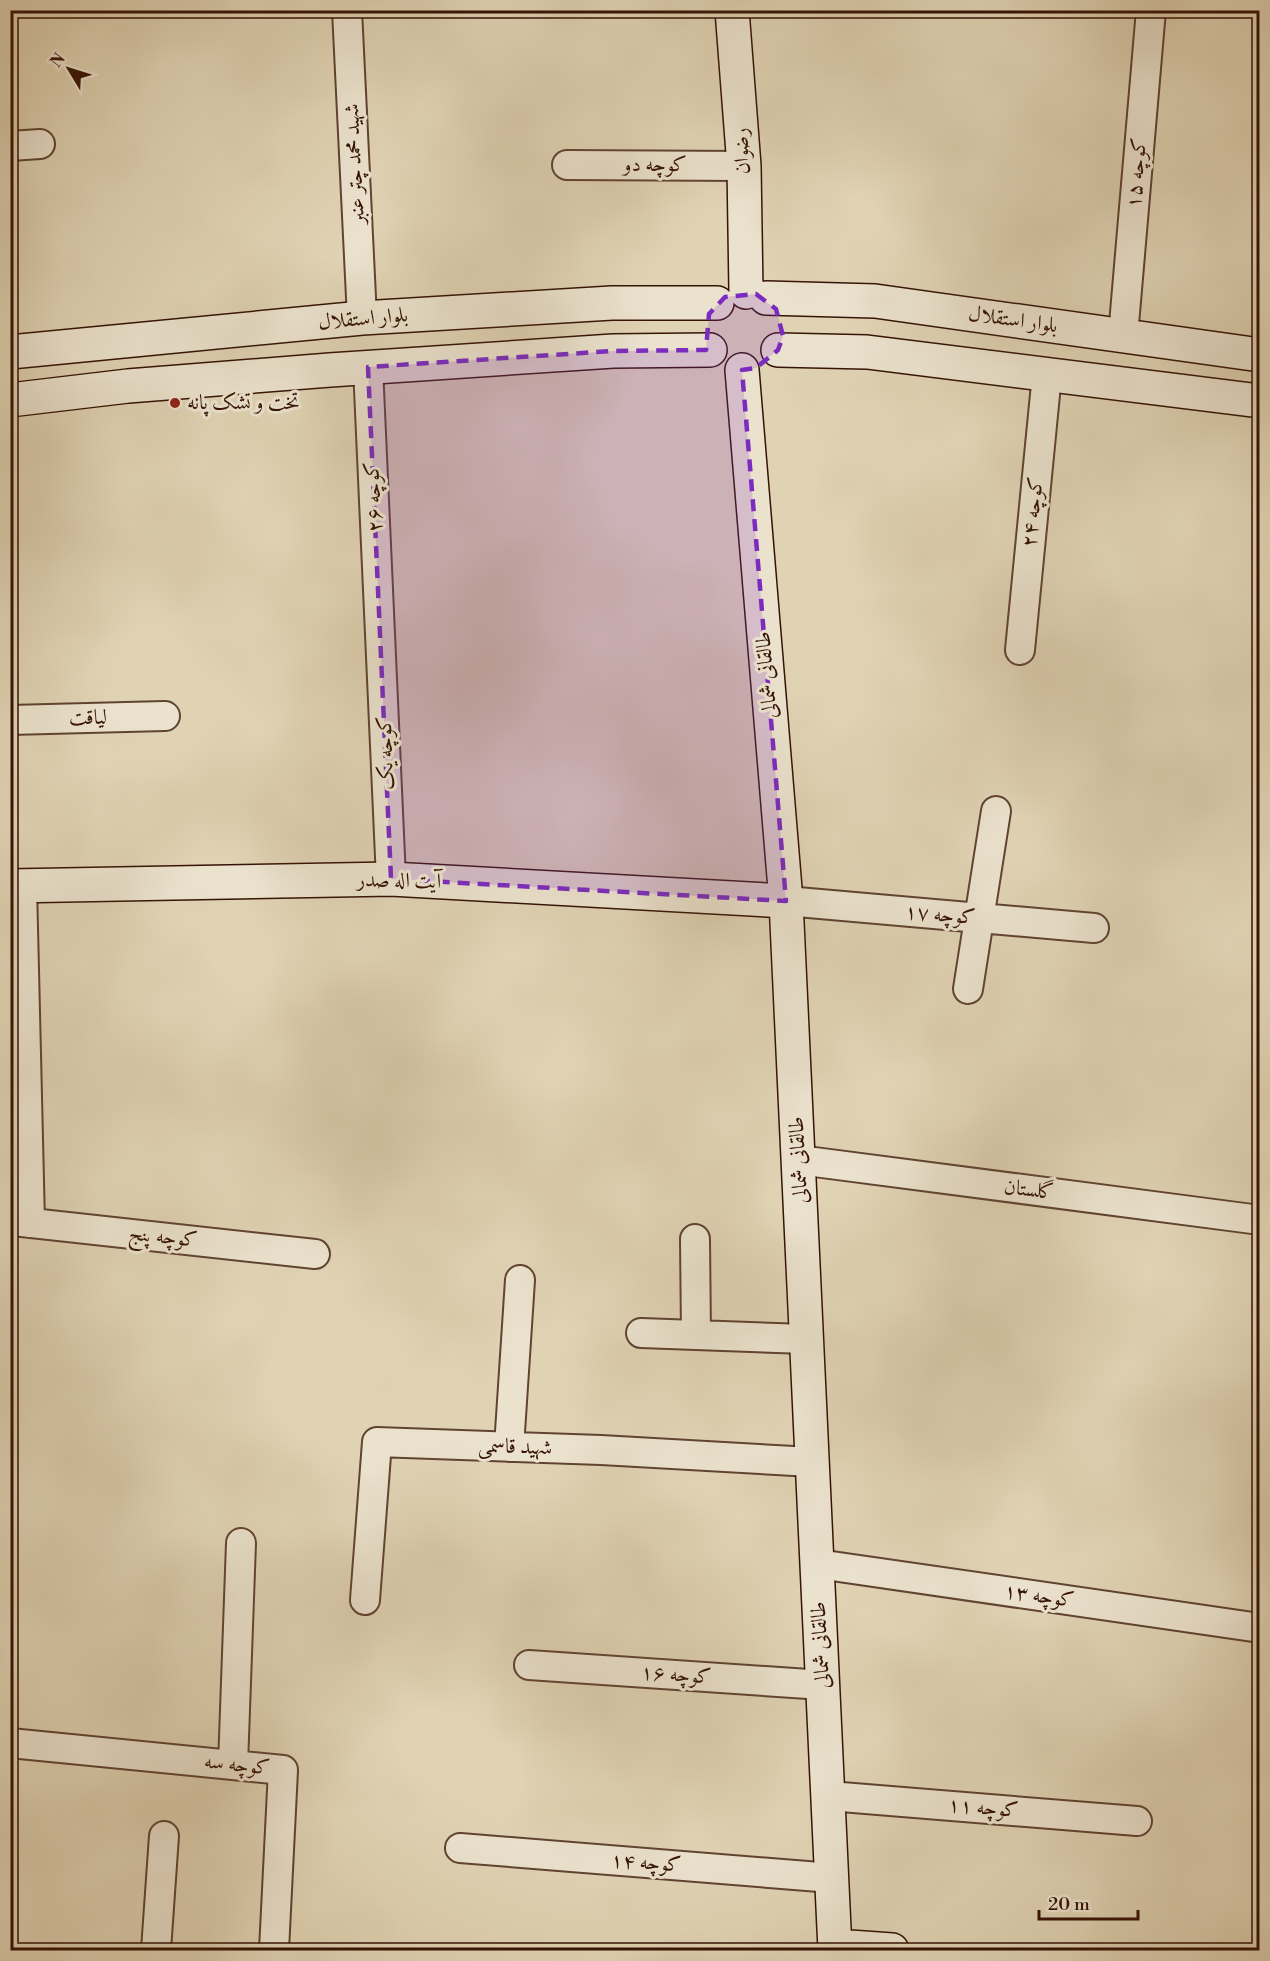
<svg xmlns="http://www.w3.org/2000/svg" width="1270" height="1961" font-family="'Libre Bodoni',Amiri,serif">
	<style>
		.lines { fill: none; stroke-linecap: round; stroke-linejoin: round }
		.street-casing { stroke: #604331; stroke-width: 32 }
		.secondary-casing { stroke: #351305; stroke-width: 36 }
		.street { stroke: #ebe2ce; stroke-width: 28 }
		.secondary { stroke: #ebe2ce; stroke-width: 33 }
		.marked { fill: #7b2cbf; fill-opacity: 0.2; stroke: #7b2cbf; stroke-width: 4.5; stroke-dasharray: 12 8; stroke-linejoin: round }
		.poi-dot { fill: #8f2418; stroke: #ebe2ce; stroke-width: 2 }
		.labels { text-anchor: middle; dominant-baseline: central; stroke-width: 6; stroke-linejoin: round; paint-order: stroke }
		.street-label { font-size: 21px; fill: #351305; stroke: #ebe2ce }
		.poi-label { font-size: 21px; fill: #351305; stroke: #ebe2ce; text-anchor: start }
	</style>
	<rect width="100%" height="100%" fill="#e0d3b4"/>
	<filter id="stains"><feTurbulence type="fractalNoise" baseFrequency=".00333" numOctaves="4"/><feColorMatrix values="0 0 0 0 .2 0 0 0 0 .09 0 0 0 0 .02 0 0 0 .5 -.17"/></filter>
	<radialGradient id="worn" r=".72"><stop offset=".6" stop-color="#630" stop-opacity="0"/><stop offset="1" stop-color="#630" stop-opacity=".3"/></radialGradient>
	<g class="lines">
		<g class="street-casing">
			<path id="street" d="M347,10L362,318
				M10,146L40,144
				M567,165L744,166
				M1123,336L1151,10
				M368,367L391,879
				M1020,650L1047,374
				M10,720L165,716
				M22,886L30,1223
				M786,901L1094,928
				M968,989L996,811
				M799,1160L1260,1220
				M13,1221L315,1254
				M695,1239L696,1335
				M641,1333L806,1339
				M509,1447L520,1280
				M818,1564L1260,1628
				M365,1600L377,1442L601,1450L812,1462
				M529,1665L823,1685
				M10,1743L283,1770L274,1950
				M233,1765L241,1543
				M829,1796L1137,1821
				M460,1848L832,1878
				M156,1950L164,1836"/>
		</g>
		<g class="secondary-casing">
			<path id="secondary" d="M732,10L744,166L746,292
				M766,298L875,301L1260,355
				M778,350L867,352L1260,401
				M10,352L362,318L612,303H717
				M742,370L786,901L835,1950
				M10,400L128,386L330,370L613,351L710,350
				M10,886L391,879L786,901
				M835,1946L892,1950"/>
		</g>
		<use href="#street" class="street"/>
		<use href="#secondary" class="secondary"/>
	</g>
	<path class="marked" d="M756,294L776,309L783,336L778,350L756,368L742,370L786,901L391,879L368,367L613,351L706,350L709,314L725,297Z"/>
	<circle class="poi-dot" cx="175" cy="403" r="6"/>
	<g class="labels">
		<g class="street-label">
			<text transform="translate(742 151) rotate(-93)">رضوان</text>
			<text transform="translate(355 164) rotate(-93)">شهید محمد چتر عنبر</text>
			<text x="655" y="165">کوچه دو</text>
			<text transform="translate(1137 173) rotate(-85)">کوچه ۱۵</text>
			<text transform="translate(363 319) rotate(-5)">بلوار استقلال</text>
			<text transform="translate(1013 320) rotate(8)">بلوار استقلال</text>
			<text transform="translate(374 497) rotate(-93)">کوچه ۲۶</text>
			<text transform="translate(1033 512) rotate(-84)">کوچه ۲۴</text>
			<text transform="translate(767 675) rotate(-95)">طالقانی شمالی</text>
			<text transform="translate(88 718) rotate(-1)">لیاقت</text>
			<text transform="translate(386 753) rotate(-92)">کوچه یک</text>
			<text transform="translate(399 881) rotate(1)">آیت اله صدر</text>
			<text transform="translate(940 915) rotate(5)">کوچه ۱۷</text>
			<text transform="translate(799 1160) rotate(-93)">طالقانی شمالی</text>
			<text transform="translate(1029 1190) rotate(7)">گلستان</text>
			<text transform="translate(163 1237) rotate(6)">کوچه پنج</text>
			<text transform="translate(515 1447) rotate(2)">شهید قاسمی</text>
			<text transform="translate(1039 1596) rotate(8)">کوچه ۱۳</text>
			<text transform="translate(821 1645) rotate(-93)">طالقانی شمالی</text>
			<text transform="translate(676 1675) rotate(4)">کوچه ۱۶</text>
			<text transform="translate(237 1765) rotate(6)">کوچه سه</text>
			<text transform="translate(983 1808) rotate(5)">کوچه ۱۱</text>
			<text transform="translate(646 1863) rotate(4)">کوچه ۱۴</text>
		</g>
		<g class="poi-label">
			<text x="187" y="403">تخت و تشک پانه</text>
		</g>
	</g>
	<rect width="1270" height="1961" fill="none" stroke="#e0d3b4" stroke-width="36"/>
	<rect x="12" y="12" width="1246" height="1937" fill="none" stroke="#351305" stroke-width="3"/>
	<rect x="18" y="18" width="1234" height="1925" fill="none" stroke="#351305" stroke-width="1.5"/>
	<g transform="translate(69 69) rotate(308)" stroke="#ebe2ce" stroke-width="4.5" paint-order="stroke">
	<path d="M0-4.5L10 22L0 15L-10 22Z" fill="#351305"/>
	<text y="-9" font-size="16" font-weight="bold" text-anchor="middle" fill="#351305">N</text>
	</g>
	<path d="M1039 1910v9h99v-9" fill="none" stroke="#351305" stroke-width="3"/>
	<text x="1048" y="1910" font-size="18" fill="#351305" stroke="#ebe2ce" stroke-width="4.5" paint-order="stroke">20 m</text>
	<rect width="100%" height="100%" filter="url(#stains)"/>
	<rect width="100%" height="100%" fill="url(#worn)"/>
</svg>
